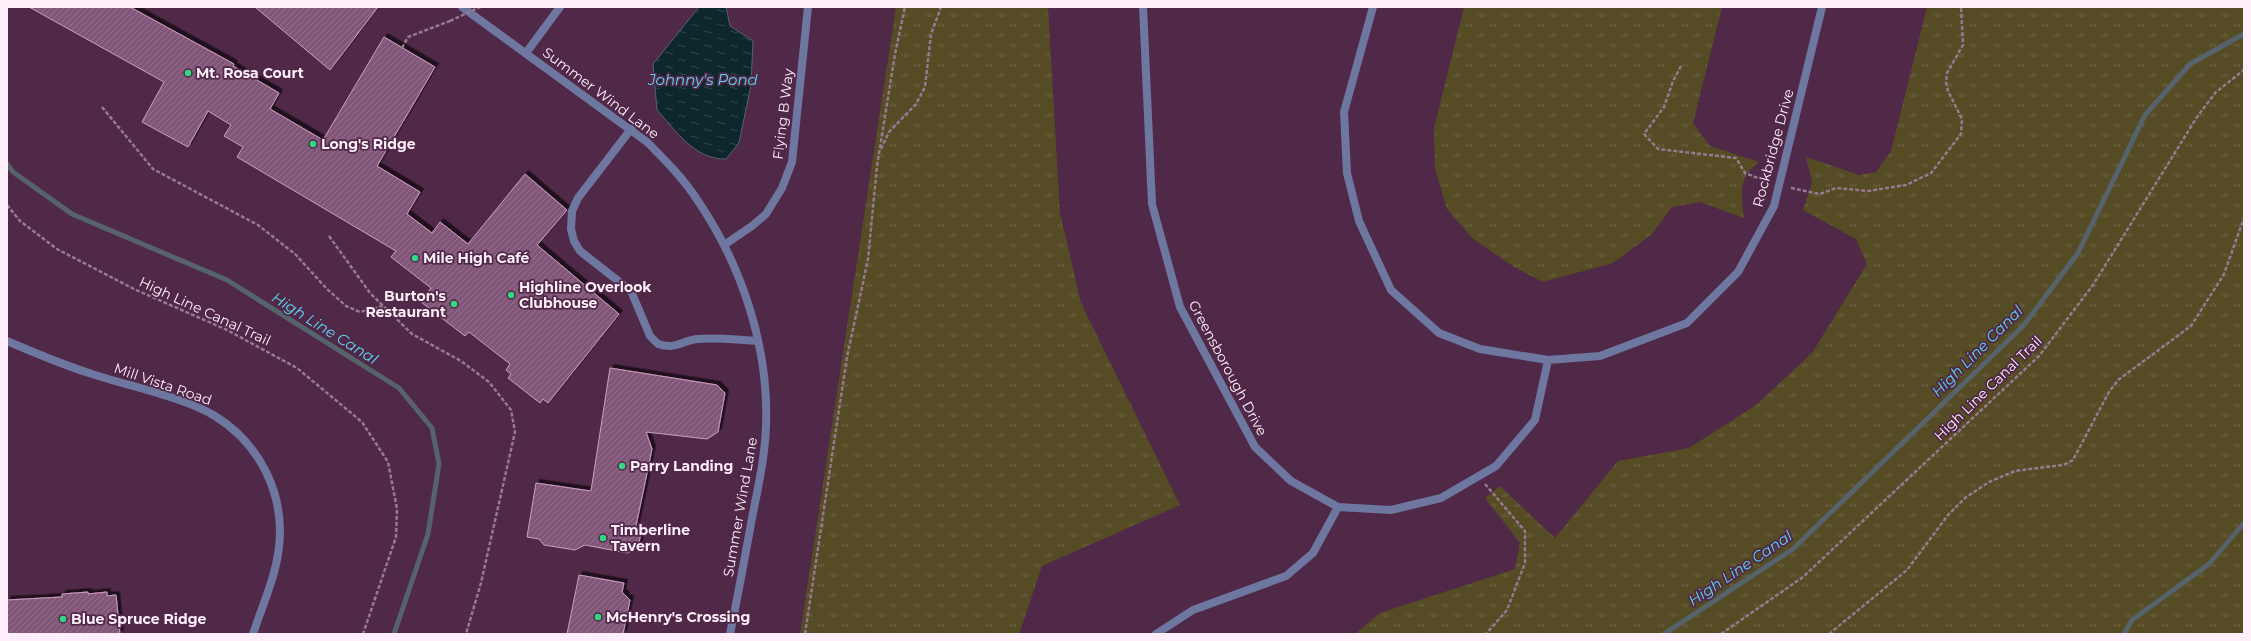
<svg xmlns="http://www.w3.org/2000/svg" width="2251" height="641" font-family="Montserrat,sans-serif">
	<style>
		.grass { fill: url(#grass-tufts) }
		.water { fill: url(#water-ripples); stroke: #56636a }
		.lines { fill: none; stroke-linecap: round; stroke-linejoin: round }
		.stream { stroke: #56636a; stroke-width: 5 }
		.building { fill: url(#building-hatch); stroke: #ce9ec2; filter: url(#shadow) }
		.path { stroke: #977991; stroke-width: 2.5; stroke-dasharray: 4 2; stroke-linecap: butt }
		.lane { stroke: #6e77a0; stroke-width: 8 }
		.street { stroke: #6e77a0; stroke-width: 8 }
		.path-bridge { stroke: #977991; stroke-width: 2.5; stroke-dasharray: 4 2; stroke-linecap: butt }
		.poi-dot { fill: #30d883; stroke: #502848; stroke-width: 1.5 }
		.labels { text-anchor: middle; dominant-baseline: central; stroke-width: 3.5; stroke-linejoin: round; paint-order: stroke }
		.poi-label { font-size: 14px; font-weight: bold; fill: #fdeef9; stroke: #502848; text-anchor: start }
		.street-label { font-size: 14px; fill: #fdeef9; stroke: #502848 }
		.water-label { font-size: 15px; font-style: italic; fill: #5dd3ee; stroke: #502848 }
	</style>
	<defs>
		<pattern id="grass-tufts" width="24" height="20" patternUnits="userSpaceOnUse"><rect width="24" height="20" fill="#554b24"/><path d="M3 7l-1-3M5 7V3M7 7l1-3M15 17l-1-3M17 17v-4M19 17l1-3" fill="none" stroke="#6e6545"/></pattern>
		<pattern id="water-ripples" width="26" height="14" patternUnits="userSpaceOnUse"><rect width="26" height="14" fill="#0e272d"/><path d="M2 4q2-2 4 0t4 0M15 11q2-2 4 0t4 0" fill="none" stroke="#32474c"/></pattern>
		<pattern id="building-hatch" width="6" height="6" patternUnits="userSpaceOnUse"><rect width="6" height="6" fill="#815678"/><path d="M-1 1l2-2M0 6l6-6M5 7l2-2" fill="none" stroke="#946f8c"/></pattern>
		<filter id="shadow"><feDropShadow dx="3.5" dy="-3.5" stdDeviation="0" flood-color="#0009"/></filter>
	</defs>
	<rect width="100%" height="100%" fill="#502848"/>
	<path class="grass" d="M896,7H1048L1060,213L1081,303L1180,505L1042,566L1019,634H800Z
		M1464,7H1722L1693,123L1710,146L1759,162C1738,177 1741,194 1744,218L1700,202L1672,207L1652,234L1613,263L1543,282L1514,267L1472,238L1447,209L1435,169L1434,128Z
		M1927,7H2244V634H1355L1380,613L1515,569L1520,543L1485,498L1500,486L1555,538L1618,461L1689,448L1756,405L1812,353L1867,264L1856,239L1803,210L1812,182L1806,157L1859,175L1876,172L1891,151Z"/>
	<path class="water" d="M699,7H726L730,26L753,41L751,85L739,143L726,159C695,160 676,131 657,110L653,64Z"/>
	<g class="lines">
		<path class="stream" d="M7,164L13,172L72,214L227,280L399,388L432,428L439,464L428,534L394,634
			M1664,634L1793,549L2023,326L2078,253L2145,115L2190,64L2244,34
			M2124,634L2132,620L2209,564L2244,523"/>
	</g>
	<path class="building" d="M29,7H130L234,64L233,66L279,93L270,109L323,140L384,37L435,67L377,166L420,192L407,214L432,233L440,222L468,244L525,174L567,210L537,245L619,314L548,403L543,399L540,403L508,378L511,374L506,370L510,364L469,332L465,336L421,302L431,288L391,257L396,251L237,157L243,147L224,136L231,125L208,111L188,147L142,122L164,82Z
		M255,7H378L330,70Z
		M610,368L717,385L725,393L718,432L707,439L646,432L652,449L636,526L641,533L638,548L627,553L585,545L575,550L544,545L539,539L527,537L536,483L591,491Z
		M579,575L624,583L622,592L630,600L623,634H567Z
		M88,592V594L107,592V596L116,595L120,634H7V600L62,597V594Z"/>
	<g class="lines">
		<path class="path" d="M402,48L408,37L450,21
			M1681,66L1673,81L1664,107L1644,134L1658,149L1736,158L1745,173L1768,182
			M102,107L153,169L258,225L295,254L327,289L346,306L360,312L383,306
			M881,149L889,132L916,104L925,87L931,34L941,7
			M1791,188L1820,194L1836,188L1868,191L1906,185L1931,173L1961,134L1962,119L1948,91L1946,82L1947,73L1963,45L1961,7
			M7,205L20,221L57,249L134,289L227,330L297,368L362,422L388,462L397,509L396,537L363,634
			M329,236L370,293L412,334L461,361L489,382L511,410L515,432L481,583L466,634
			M1485,484L1525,531V563L1507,610L1486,634
			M805,634L847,357L868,259L877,166L895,54L905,7
			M1721,634L1803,577L2039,356L2093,285L2197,117L2216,92L2244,70
			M1829,634L1907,570L1948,515L1965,498L1989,482L2015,471L2063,465L2073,460L2109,392L2118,380L2191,326L2224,274L2244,218"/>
		<path class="lane" d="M631,129L578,198L572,211L571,229L574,241L580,251L631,291L650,336L658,344C676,350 681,341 697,339C717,337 738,340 758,341"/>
		<path class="street" d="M462,7L647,142C665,160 684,179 698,201C742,266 769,347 766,426C765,457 758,488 752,518C745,557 738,595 730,634
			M1143,7L1152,204L1180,307L1255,447L1291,481L1338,507L1391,510L1441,498L1496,466L1535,420L1548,360
			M1373,7L1344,112L1347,173L1359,221L1391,290L1439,333L1480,349L1548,360L1600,356L1687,323L1738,272L1774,206L1822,7
			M526,53L560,7
			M724,245L752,226L766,214L782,188L792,162L808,7
			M7,341C35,353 63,365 92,374C128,386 184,397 215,416C260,444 285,494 279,547C276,576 262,606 253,634
			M1156,634L1193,610L1286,576L1313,553L1338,507"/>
		<path class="path-bridge" d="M450,21L480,7"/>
	</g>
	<g class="poi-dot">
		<circle cx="188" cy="73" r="4"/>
		<circle cx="313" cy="144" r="4"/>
		<circle cx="415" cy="258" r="4"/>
		<circle cx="511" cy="295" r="4"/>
		<circle cx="454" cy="304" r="4"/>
		<circle cx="622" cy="466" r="4"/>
		<circle cx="603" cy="538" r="4"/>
		<circle cx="598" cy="617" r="4"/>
		<circle cx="63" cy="619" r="4"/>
	</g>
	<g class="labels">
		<g class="poi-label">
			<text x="196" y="73">Mt. Rosa Court</text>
			<text x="321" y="144">Long's Ridge</text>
			<text x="423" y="258">Mile High Café</text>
			<text x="519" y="287">Highline Overlook<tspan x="519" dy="16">Clubhouse</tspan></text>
			<text x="446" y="296" text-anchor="end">Burton's<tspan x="446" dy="16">Restaurant</tspan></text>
			<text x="630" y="466">Parry Landing</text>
			<text x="611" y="530">Timberline<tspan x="611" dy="16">Tavern</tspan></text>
			<text x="606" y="617">McHenry's Crossing</text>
			<text x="71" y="619">Blue Spruce Ridge</text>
		</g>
		<g class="street-label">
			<text transform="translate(601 93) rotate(37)">Summer Wind Lane</text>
			<text transform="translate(783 114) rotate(-83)">Flying B Way</text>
			<text transform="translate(1773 148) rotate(-75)">Rockbridge Drive</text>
			<text transform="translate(205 311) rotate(25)">High Line Canal Trail</text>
			<text transform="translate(1228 368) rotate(62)">Greensborough Drive</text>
			<text transform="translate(163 384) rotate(19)">Mill Vista Road</text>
			<text transform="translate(1988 388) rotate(-44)">High Line Canal Trail</text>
			<text transform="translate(740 507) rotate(-80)">Summer Wind Lane</text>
		</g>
		<g class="water-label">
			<text x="703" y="79">Johnny's Pond</text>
			<text transform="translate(325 328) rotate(32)">High Line Canal</text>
			<text transform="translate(1977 351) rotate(-45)">High Line Canal</text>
			<text transform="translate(1740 568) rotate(-34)">High Line Canal</text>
		</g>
	</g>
	<rect width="2251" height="641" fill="none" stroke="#fdeef9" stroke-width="16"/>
</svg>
